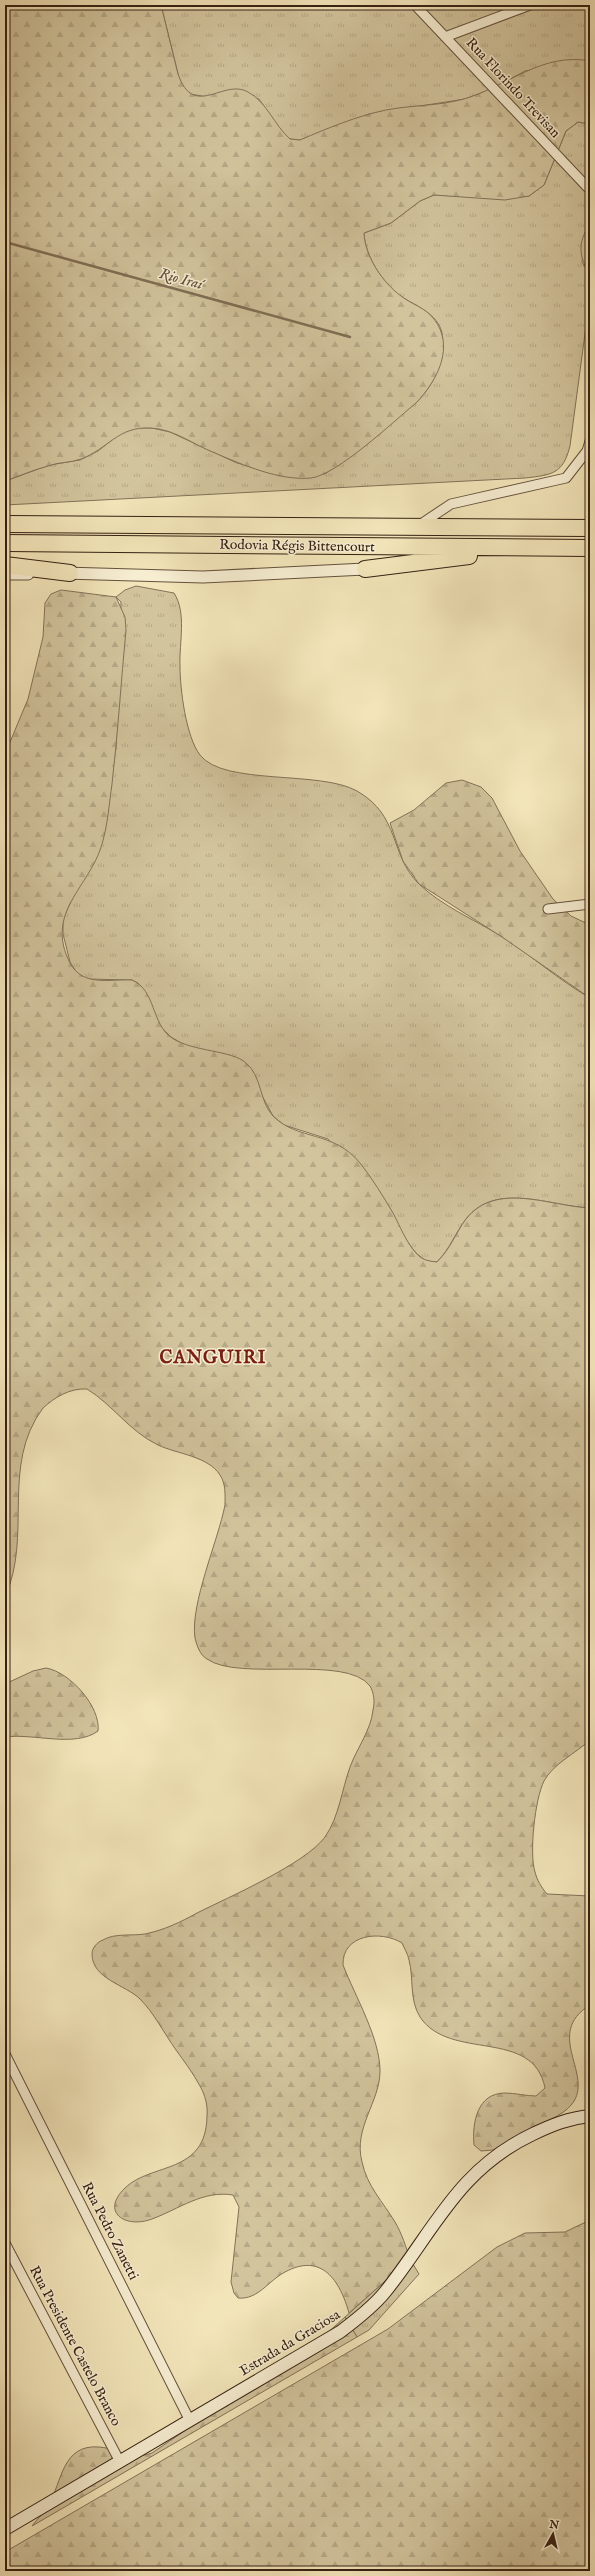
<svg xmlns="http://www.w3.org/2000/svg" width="595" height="2576" font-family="'IM FELL English',serif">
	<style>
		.grass { fill: url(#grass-tufts); stroke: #847258 }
		.forest { fill: url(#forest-firs); stroke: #847258 }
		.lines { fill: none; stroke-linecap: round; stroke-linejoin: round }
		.stream { stroke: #806e54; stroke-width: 2.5 }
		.minor-casing { stroke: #65513c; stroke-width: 11 }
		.tertiary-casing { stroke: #65513c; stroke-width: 13 }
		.secondary-casing { stroke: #362012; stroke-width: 14 }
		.motorway-casing { stroke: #362012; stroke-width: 18 }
		.minor { stroke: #f7eed2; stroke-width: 9 }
		.tertiary { stroke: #f7eed2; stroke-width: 11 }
		.secondary { stroke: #f7eed2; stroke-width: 12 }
		.motorway { stroke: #f2e5b9; stroke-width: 16 }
		.labels { text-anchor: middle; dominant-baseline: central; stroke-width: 3; stroke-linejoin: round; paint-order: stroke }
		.street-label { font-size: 14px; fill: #362012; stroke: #f7eed2 }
		.water-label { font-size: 15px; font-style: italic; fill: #614e38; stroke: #f7eed2 }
		.district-label { font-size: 18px; font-weight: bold; letter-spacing: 1px; fill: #7a1f14; stroke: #f7eed2 }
	</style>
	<defs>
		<pattern id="grass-tufts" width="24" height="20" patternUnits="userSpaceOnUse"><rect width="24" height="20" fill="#d2c49d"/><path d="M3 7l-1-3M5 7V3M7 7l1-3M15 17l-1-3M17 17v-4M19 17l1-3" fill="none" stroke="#b5a886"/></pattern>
		<pattern id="forest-firs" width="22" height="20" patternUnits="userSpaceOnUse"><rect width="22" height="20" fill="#d2c49d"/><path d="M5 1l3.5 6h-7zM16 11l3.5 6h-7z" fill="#b5a886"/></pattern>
	</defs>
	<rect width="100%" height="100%" fill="#f2e5b9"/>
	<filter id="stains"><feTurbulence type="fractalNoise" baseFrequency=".005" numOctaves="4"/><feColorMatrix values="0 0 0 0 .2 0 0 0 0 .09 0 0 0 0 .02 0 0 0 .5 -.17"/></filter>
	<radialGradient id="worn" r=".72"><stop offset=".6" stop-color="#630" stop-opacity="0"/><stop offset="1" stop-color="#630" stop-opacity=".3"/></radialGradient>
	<path class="grass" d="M161,5H590V61L525,71L492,89L465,99L369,114L300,140L290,139L280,130L259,99L233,90L208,97L190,94L181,85L178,74Z
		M578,122L590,124V224L586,230L582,262L590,275V296L570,446C563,474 552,475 525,478L5,505V481L49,465L80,460L98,451L122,432L134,428H152L170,432L237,463L271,472L325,474L416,403C430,388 439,374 440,354C441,348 444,339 442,333C438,314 416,306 402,297C382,283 365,256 364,233L391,223L420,201L434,195L529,196L544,185L566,131Z
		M136,586L174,593C187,613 179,643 180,666C180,689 186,737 200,755C224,786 320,770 357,791C401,816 389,855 419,884C442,906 475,920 501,936C532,956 559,980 590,998V1208C549,1206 496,1181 466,1219C455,1233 450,1249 437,1262L426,1261L416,1253L328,1139L284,1125L273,1116L260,1092L200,1050L186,1046L171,1037L161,1027L138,983L132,980L86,979L77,973L70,962L63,934V919L75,892L116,749L121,602L116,597L125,590Z
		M410,2259L419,2274L369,2330L357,2337L345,2317Z"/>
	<path class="forest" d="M5,5H161L178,74C194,120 223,78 248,92C267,102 274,125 290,139L300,140C328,128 357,116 386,110C412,105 439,106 464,99C508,86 542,52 590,61V124L578,122L566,131L544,185L529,196L505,200L434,195L420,201L391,223L364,233C365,256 382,282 401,296C411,304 426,308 434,319C455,346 438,380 416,403C394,421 337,475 311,478C280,481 243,465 215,453C194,445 174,429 151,428C118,426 108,449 81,459C70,463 58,462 48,466C33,470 20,476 5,481Z
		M590,224V275C579,257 577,243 590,224Z
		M61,590L116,597L125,617L126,630C121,681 118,733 112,784C109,804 108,824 102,844C90,887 44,912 70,963C83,987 109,979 132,980C156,990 151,1024 172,1038C193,1052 232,1050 246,1063C262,1076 259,1101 273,1116C298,1141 333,1130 360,1163C372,1178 383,1196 393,1213C400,1226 406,1242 416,1253C422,1260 428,1261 437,1262C451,1248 455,1234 466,1219C496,1181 549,1206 590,1208V1740C576,1753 553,1764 544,1781C535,1799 529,1853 535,1872C537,1880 541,1887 547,1894L590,1896V2005C543,2034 595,2075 572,2104C562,2117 542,2122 528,2130C516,2136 505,2144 493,2150L481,2151L474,2145C472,2123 477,2093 505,2093C515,2093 526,2096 536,2096L545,2088C533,2027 450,2062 420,2017C409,1999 414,1979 409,1960C408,1954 404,1948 402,1943C381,1930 342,1934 343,1965C355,1996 380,2038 380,2071C380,2102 353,2128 362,2162C367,2186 383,2202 395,2222C402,2234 406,2247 410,2259L349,2313C340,2281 322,2252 285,2272C268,2281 258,2300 238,2298L234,2293L231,2282L239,2207L233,2195C203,2190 179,2209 152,2219C125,2229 100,2212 125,2188C152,2162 206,2175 207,2116C208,2105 205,2095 200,2086C193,2073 184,2061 176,2050C164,2033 154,2013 140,1999C126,1985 92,1979 92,1954C92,1948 97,1942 103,1940C114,1933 132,1936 145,1934C164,1930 181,1922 197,1913C229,1897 305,1864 325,1837C339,1817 342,1789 350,1767C357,1748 371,1730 373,1710C375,1702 374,1693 370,1686C346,1654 239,1682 207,1659C200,1655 197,1646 195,1638C190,1604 218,1541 225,1505C225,1495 226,1484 220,1475C208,1456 177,1454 158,1445C129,1431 113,1405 87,1389C70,1388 55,1397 43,1408C0,1466 33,1535 5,1597V754L28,699L43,637L45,603L51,594Z
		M462,780L481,787L492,798L520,851L553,899L571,916L590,925V998L502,937L419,884L403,861L390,823L414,810L446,783Z
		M46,1668C70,1672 101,1707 98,1731C75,1748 33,1733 5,1737V1684L33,1671Z
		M590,2220V2571H5V2552L388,2329L497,2247L525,2233L565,2232Z
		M345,2317L357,2337L32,2526C37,2519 45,2512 49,2504C62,2482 62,2444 99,2447C123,2449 125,2462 152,2453L324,2336Z"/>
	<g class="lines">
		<path class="stream" d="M5,242L350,337"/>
		<g class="minor-casing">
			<path id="minor" d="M415,5L590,190
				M445,37L530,5
				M418,526L451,504L566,478L587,451L590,441
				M548,909L590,904
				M5,2054L190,2421
				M5,2243L120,2462"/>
		</g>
		<g class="tertiary-casing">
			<path id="tertiary" d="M64,573L203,577L365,569
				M5,574H28"/>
		</g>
		<g class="secondary-casing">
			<path id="secondary" d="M5,2529L340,2332C356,2320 373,2307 385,2292C434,2231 457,2170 533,2134C552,2125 569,2118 590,2116"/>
		</g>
		<g class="motorway-casing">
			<path id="motorway" d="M5,524L590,528
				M5,543L590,548
				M5,565L70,573
				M365,569L469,556"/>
		</g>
		<use href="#minor" class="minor"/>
		<use href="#tertiary" class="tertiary"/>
		<use href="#secondary" class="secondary"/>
		<use href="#motorway" class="motorway"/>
	</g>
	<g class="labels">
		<g class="street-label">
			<text transform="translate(513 88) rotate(47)">Rua Florindo Trevisan</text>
			<text transform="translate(297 546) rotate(1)">Rodovia Régis Bittencourt</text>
			<text transform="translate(110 2231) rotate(63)">Rua Pedro Zanetti</text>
			<text transform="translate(290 2343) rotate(-31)">Estrada da Graciosa</text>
			<text transform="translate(75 2346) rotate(62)">Rua Presidente Castelo Branco</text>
		</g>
		<g class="water-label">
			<text transform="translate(181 279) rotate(15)">Rio Iraí</text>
		</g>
		<g class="district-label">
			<text x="213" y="1358">CANGUIRI</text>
		</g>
	</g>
	<rect width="595" height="2576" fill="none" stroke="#f2e5b9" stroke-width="20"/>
	<rect x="6" y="6" width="583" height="2564" fill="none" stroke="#362012" stroke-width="2"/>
	<rect x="10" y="10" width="575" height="2556" fill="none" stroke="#362012"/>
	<g transform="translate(553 2534) rotate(8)" stroke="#f7eed2" stroke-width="3" paint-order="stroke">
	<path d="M0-3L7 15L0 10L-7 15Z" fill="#362012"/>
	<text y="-6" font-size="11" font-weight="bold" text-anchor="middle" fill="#362012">N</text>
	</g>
	<rect width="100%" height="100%" filter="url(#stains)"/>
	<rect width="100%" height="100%" fill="url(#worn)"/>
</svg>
